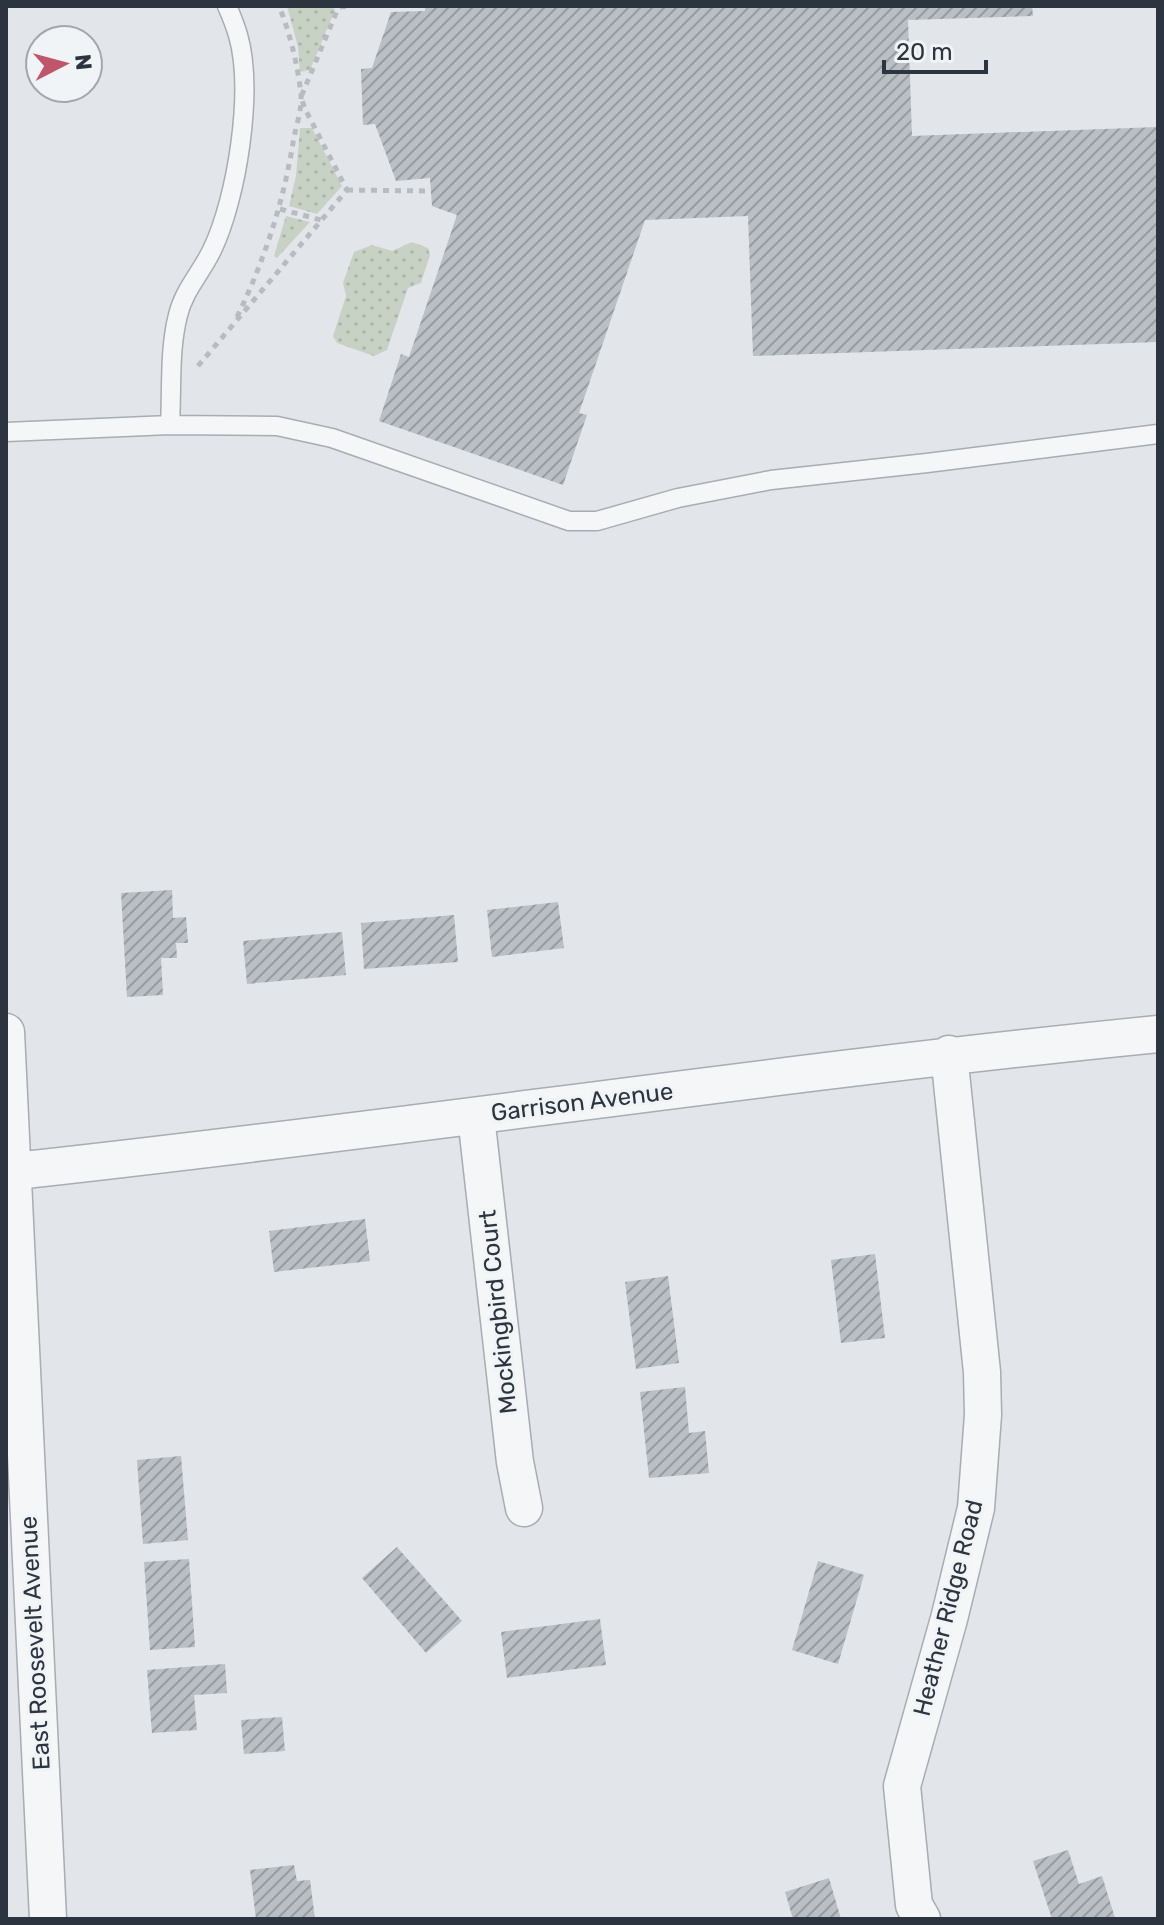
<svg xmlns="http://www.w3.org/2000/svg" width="1164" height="1925" font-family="Rubik,sans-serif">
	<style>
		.green { fill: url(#green-dots) }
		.building { fill: url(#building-hatch) }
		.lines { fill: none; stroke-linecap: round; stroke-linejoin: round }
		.lane-casing { stroke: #a8acb3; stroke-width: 21 }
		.street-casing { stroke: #a8acb3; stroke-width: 39 }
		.path { stroke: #b8bcc0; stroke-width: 5; stroke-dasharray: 6 6; stroke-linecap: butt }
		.lane { stroke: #f4f6f7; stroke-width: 18 }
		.street { stroke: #f4f6f7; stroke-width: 36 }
		.labels { text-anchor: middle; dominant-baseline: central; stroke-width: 6; stroke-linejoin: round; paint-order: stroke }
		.street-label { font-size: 24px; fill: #2c343f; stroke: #f1f4f6 }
	</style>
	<defs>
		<pattern id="green-dots" width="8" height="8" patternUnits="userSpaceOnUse" patternTransform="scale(2)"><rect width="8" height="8" fill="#c8d2c4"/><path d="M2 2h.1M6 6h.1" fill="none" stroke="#acb5a9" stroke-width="1.8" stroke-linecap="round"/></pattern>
		<pattern id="building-hatch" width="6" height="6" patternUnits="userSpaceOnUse" patternTransform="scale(2)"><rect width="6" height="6" fill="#babfc5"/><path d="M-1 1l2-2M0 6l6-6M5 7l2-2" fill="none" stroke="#979ca1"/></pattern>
	</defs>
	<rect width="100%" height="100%" fill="#e2e5e9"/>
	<path class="green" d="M287,6H332L335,10L310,70L300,72L298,47Z
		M300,128H312L342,186L317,214L289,206L296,176Z
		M286,216L310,222L277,258L274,256Z
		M412,242L428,248L430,255L421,283L408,288L387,350L374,356L337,343L333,336L346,296L343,283L354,252L372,245L392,251Z"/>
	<path class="building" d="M425,6H1032L1033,16L908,20L912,136L1158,127V342L753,356L748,216L645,220L579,413L587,415L563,485L379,421L401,354L409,357L457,215L432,206L430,178L396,181L375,124L363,125L361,69L372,68L391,12L425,11Z
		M172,890L173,918L186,917L188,943H176L177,958H161L163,995L127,997L121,893Z
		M558,902L564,948L492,957L487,910Z
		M454,915L458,962L364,969L361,923Z
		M342,932L346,975L247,984L243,941Z
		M365,1219L370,1261L274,1272L269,1231Z
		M875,1254L885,1338L841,1343L831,1260Z
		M668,1276L679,1363L636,1369L625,1282Z
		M685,1387L689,1433L705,1431L709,1473L649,1478L640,1392Z
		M181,1456L188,1540L143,1544L137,1460Z
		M397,1547L462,1621L426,1653L362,1578Z
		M189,1559L195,1647L150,1650L144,1562Z
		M818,1561L864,1575L838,1664L792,1650Z
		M600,1619L606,1665L507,1678L501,1632Z
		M225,1664L227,1693L194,1695L197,1730L152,1733L147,1670Z
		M282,1717L285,1751L244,1754L241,1720Z
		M1068,1850L1079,1884L1102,1876L1115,1918L1052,1919L1033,1861Z
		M294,1865L297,1881L310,1880L315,1919H256L250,1870Z
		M829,1878L841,1919H793L785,1892Z"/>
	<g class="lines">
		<g class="lane-casing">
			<path id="lane" d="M170,425C172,389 169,350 178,315C184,290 201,273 212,250C237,198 254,91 238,35C235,25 231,15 227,6
				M6,432L170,425L277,426L332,438L569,521H597L678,498L771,480L927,463L1158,434"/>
		</g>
		<g class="street-casing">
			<path id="street" d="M6,1032L48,1919
				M476,1116L515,1462L524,1508
				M6,1172C391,1131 773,1072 1158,1034
				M922,1919L914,1905L902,1786L949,1619L976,1508L983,1415L982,1372L949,1054"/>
		</g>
		<path class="path" d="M340,7L351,6
			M347,190L431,191
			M280,209L321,220
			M237,317C265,259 284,201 294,137C297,124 302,108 301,95C298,66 290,33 279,6
			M198,366L347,190L305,109L301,97L339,6"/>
		<use href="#lane" class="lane"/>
		<use href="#street" class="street"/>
	</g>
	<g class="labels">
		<g class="street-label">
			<text transform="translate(582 1102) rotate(-7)">Garrison Avenue</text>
			<text transform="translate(498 1312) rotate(-96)">Mockingbird Court</text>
			<text transform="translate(948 1608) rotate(-76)">Heather Ridge Road</text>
			<text transform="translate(35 1643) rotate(-93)">East Roosevelt Avenue</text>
		</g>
	</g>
	<rect width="1164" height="1925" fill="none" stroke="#2c343f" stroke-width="16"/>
	<g transform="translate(64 64) rotate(84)"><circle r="38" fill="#f1f4f6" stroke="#a2a7ad" stroke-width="2"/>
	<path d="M0-6L14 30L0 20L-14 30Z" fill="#bf566b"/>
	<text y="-12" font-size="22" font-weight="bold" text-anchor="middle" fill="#2c343f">N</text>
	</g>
	<path d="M884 60v12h102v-12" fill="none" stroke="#2c343f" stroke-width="4"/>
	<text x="896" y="60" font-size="24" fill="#2c343f" stroke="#f1f4f6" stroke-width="6" paint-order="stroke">20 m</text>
</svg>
